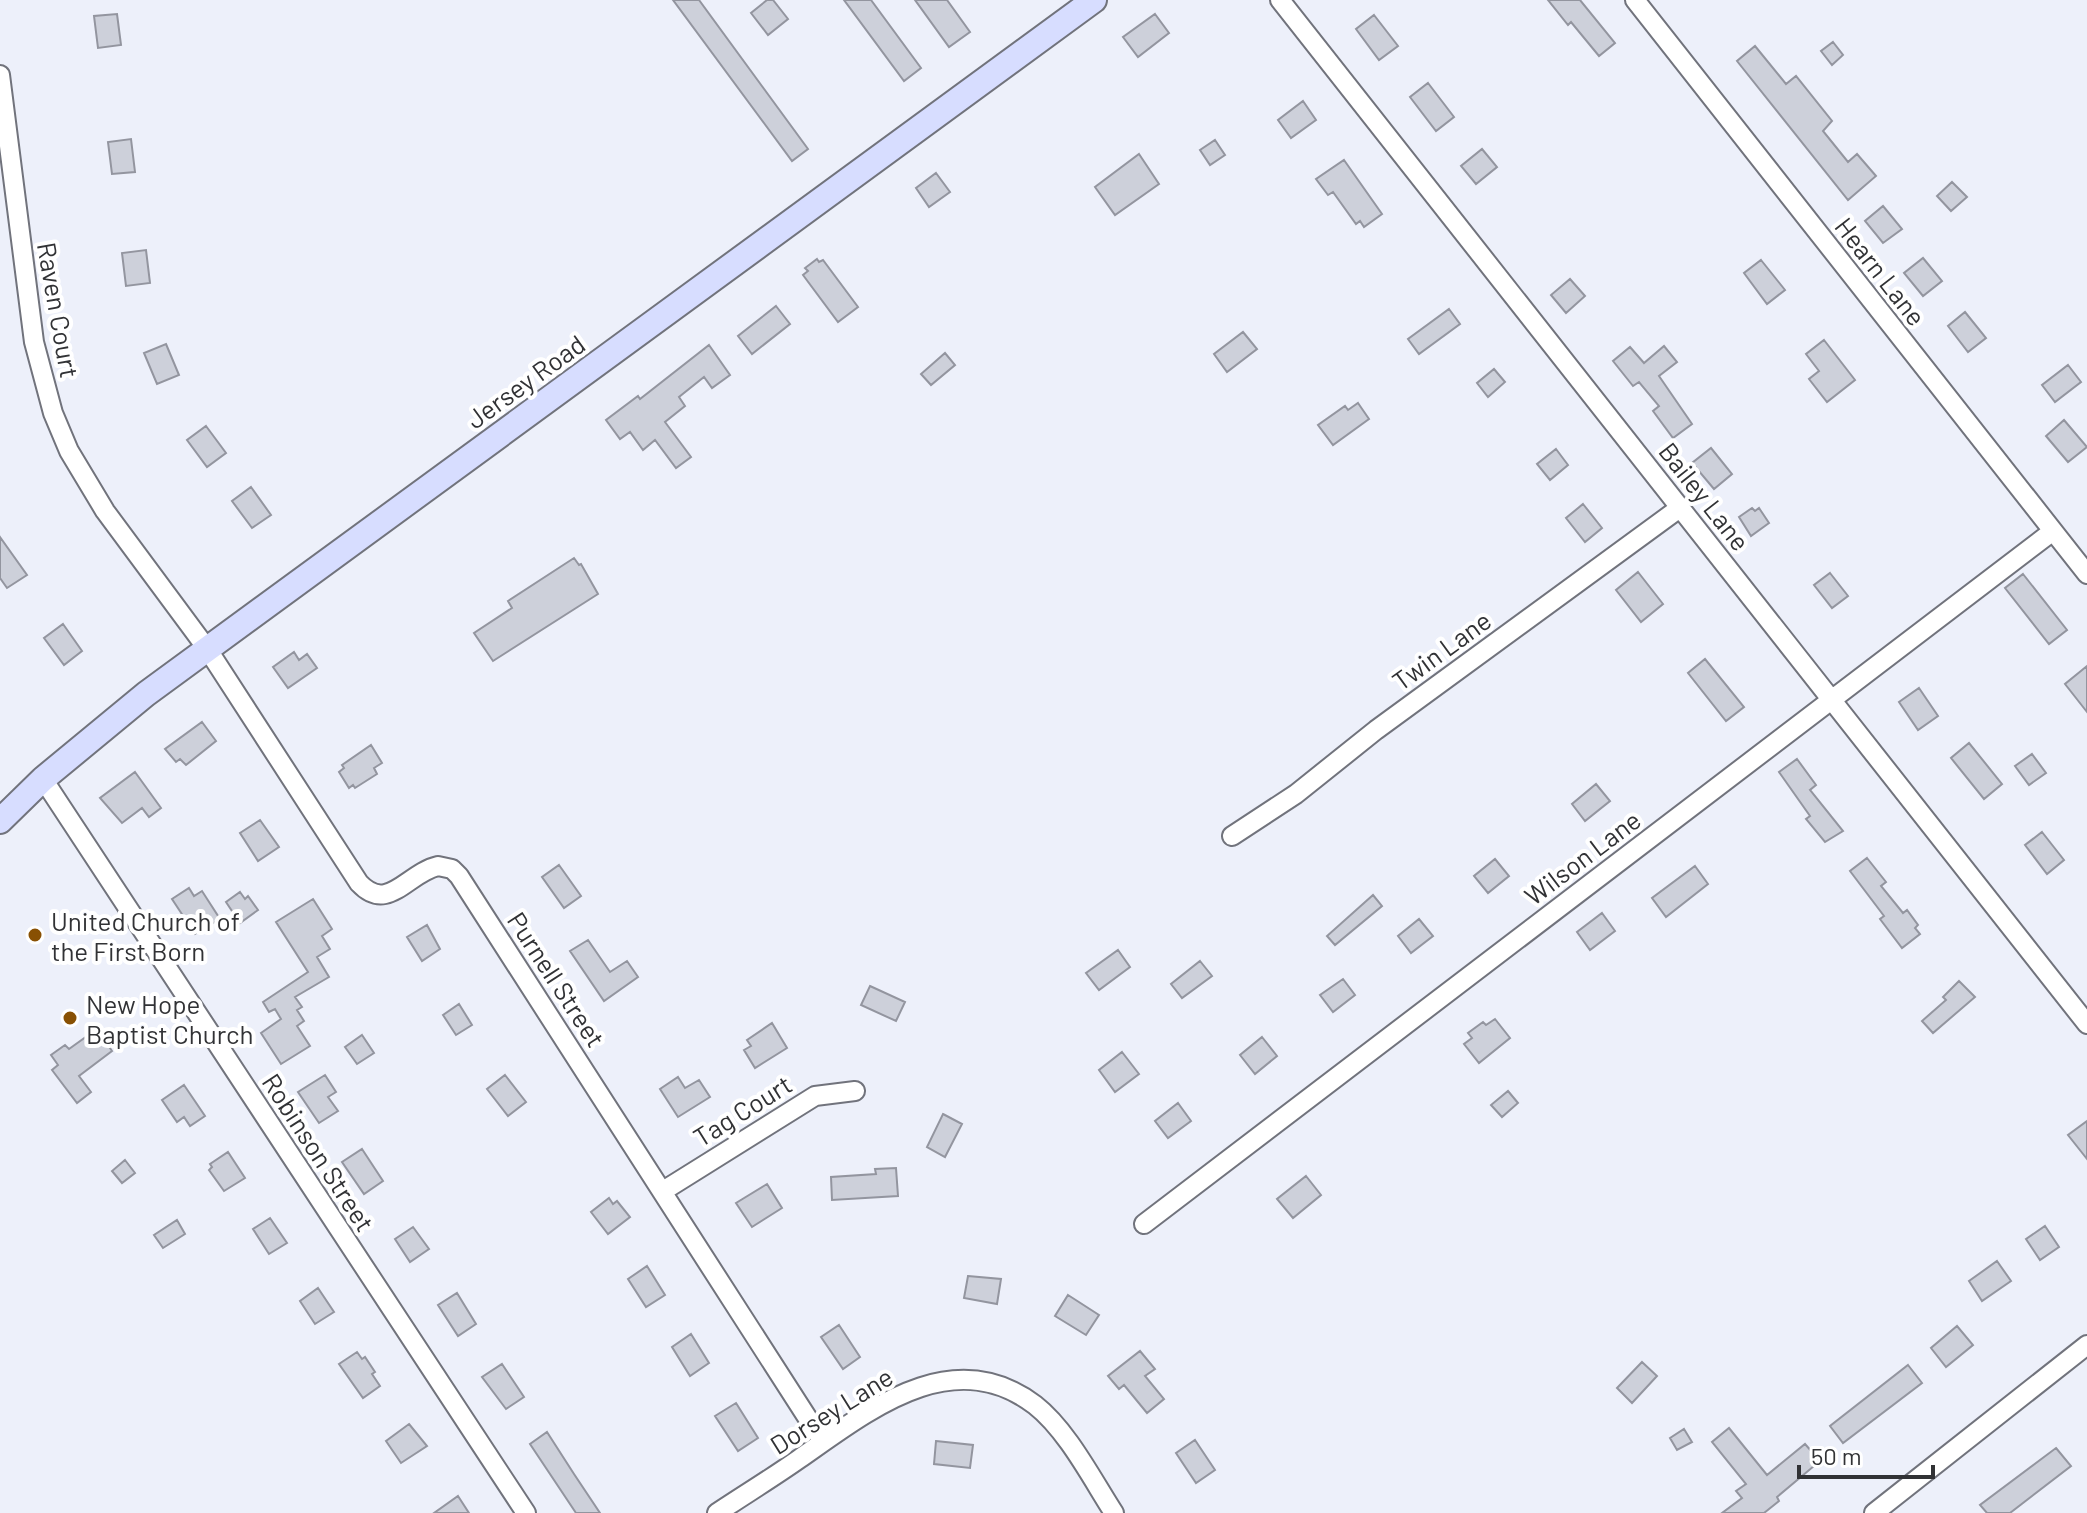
<svg xmlns="http://www.w3.org/2000/svg" width="2087" height="1513" font-family="Barlow,sans-serif">
	<style>
		.building { fill: #cdd0da; stroke: #93959f; stroke-width: 2 }
		.lines { fill: none; stroke-linecap: round; stroke-linejoin: round }
		.street-casing { stroke: #71737c; stroke-width: 22 }
		.secondary-casing { stroke: #71737c; stroke-width: 28 }
		.street { stroke: #fff; stroke-width: 18 }
		.secondary { stroke: #d7ddff; stroke-width: 24 }
		.poi-dot { fill: #885003; stroke: #fff; stroke-width: 3 }
		.labels { text-anchor: middle; dominant-baseline: central; stroke-width: 8; stroke-linejoin: round; paint-order: stroke }
		.street-label { font-size: 26px; fill: #313235; stroke: #fff }
		.poi-label { font-size: 26px; fill: #313235; stroke: #fff; text-anchor: start }
	</style>
	<rect width="100%" height="100%" fill="#edf0fa"/>
	<path class="building" d="M673,0H699L808,149L792,161Z
		M767,0H773L788,19L768,35L751,13Z
		M844,0H871L921,68L904,81Z
		M915,0H947L970,32L949,47Z
		M1548,0H1580L1615,43L1599,56L1571,22L1568,25Z
		M117,14L121,45L98,48L94,16Z
		M1155,14L1169,33L1138,57L1123,37Z
		M1374,15L1398,46L1379,60L1356,29Z
		M1833,42L1843,55L1832,65L1821,51Z
		M1755,46L1786,84L1796,76L1832,121L1823,131L1848,162L1857,154L1876,176L1848,200L1737,61Z
		M1428,83L1454,117L1436,131L1410,97Z
		M1303,101L1316,120L1291,138L1278,120Z
		M131,139L135,172L112,174L108,142Z
		M1215,140L1225,155L1210,165L1200,150Z
		M1482,149L1497,167L1476,184L1461,166Z
		M1139,154L1159,184L1115,215L1095,187Z
		M1344,160L1382,214L1364,227L1360,221L1356,224L1333,192L1328,195L1316,179Z
		M936,173L950,192L929,207L916,188Z
		M1952,182L1967,197L1951,211L1937,196Z
		M1883,206L1902,229L1883,243L1865,221Z
		M146,250L150,283L126,286L122,253Z
		M1923,258L1942,281L1923,296L1904,273Z
		M817,259L819,262L823,260L858,307L838,322L803,275L808,271L805,268Z
		M1761,260L1785,290L1767,304L1744,273Z
		M1570,279L1585,296L1566,313L1551,295Z
		M776,306L790,324L752,354L738,336Z
		M1449,309L1460,324L1419,354L1408,339Z
		M1965,312L1986,338L1968,352L1948,326Z
		M1243,332L1257,349L1227,372L1214,354Z
		M1824,340L1855,380L1827,402L1809,379L1819,371L1806,354Z
		M166,344L179,375L157,384L144,353Z
		M709,345L730,375L712,388L704,377L679,397L685,406L665,422L691,457L676,468L655,440L643,450L630,432L620,439L606,420L638,396L640,399Z
		M1664,346L1677,362L1659,376L1692,424L1673,438L1653,411L1659,406L1639,382L1633,386L1613,361L1630,347L1644,363Z
		M945,353L955,365L931,385L921,374Z
		M2068,365L2081,382L2055,402L2042,385Z
		M1494,369L1505,382L1488,397L1477,383Z
		M1358,403L1369,419L1333,445L1318,425L1345,406L1348,410Z
		M2064,420L2087,447L2068,462L2046,436Z
		M206,426L226,453L207,467L187,440Z
		M1711,448L1732,474L1714,489L1692,463Z
		M1556,449L1568,465L1550,480L1537,464Z
		M251,487L271,515L252,528L232,501Z
		M1583,504L1602,528L1585,542L1566,518Z
		M1752,508L1755,511L1759,508L1769,523L1751,536L1739,517Z
		M0,537L27,575L7,588L0,578Z
		M574,558L579,565L581,564L598,594L493,661L474,633L512,608L508,601Z
		M1638,572L1663,604L1641,622L1616,590Z
		M1830,573L1848,596L1832,608L1814,585Z
		M2023,574L2067,630L2049,644L2005,588Z
		M63,624L82,651L64,665L44,638Z
		M294,652L299,660L307,654L317,668L288,688L273,667Z
		M1705,659L1744,707L1726,721L1688,673Z
		M2087,666V712L2065,684Z
		M1919,688L1938,716L1918,730L1899,702Z
		M202,722L216,741L186,765L180,759L176,762L165,749Z
		M1969,743L2002,784L1984,799L1951,758Z
		M371,745L382,763L374,768L377,774L355,788L353,785L349,788L339,772L344,768L342,765Z
		M2032,754L2046,773L2029,785L2015,766Z
		M1797,759L1816,785L1810,790L1843,831L1825,842L1806,819L1810,816L1779,772Z
		M135,772L161,808L149,817L142,808L122,823L100,798Z
		M1596,784L1610,801L1585,821L1572,804Z
		M260,820L279,847L258,861L240,833Z
		M2042,832L2064,860L2047,874L2025,845Z
		M1867,858L1886,882L1881,886L1903,913L1907,910L1918,925L1915,928L1920,934L1902,948L1880,919L1884,916L1850,871Z
		M1495,859L1509,876L1488,893L1474,876Z
		M559,865L581,896L564,908L542,877Z
		M1695,866L1708,884L1666,917L1652,898Z
		M189,888L194,896L202,891L220,919L195,934L172,899Z
		M240,892L245,899L248,896L258,910L240,923L226,902Z
		M1373,895L1382,906L1335,945L1327,936Z
		M313,899L332,929L322,936L330,949L317,957L329,977L295,997L302,1007L297,1010L304,1021L297,1026L310,1046L281,1064L261,1033L281,1019L275,1009L269,1012L263,1002L308,972L276,922Z
		M1602,913L1615,931L1590,950L1577,932Z
		M1419,919L1433,936L1411,953L1398,936Z
		M427,925L440,949L422,961L407,937Z
		M588,940L610,972L627,961L638,977L604,1001L570,951Z
		M1118,950L1130,967L1099,990L1086,973Z
		M1200,961L1212,976L1182,998L1171,984Z
		M1343,979L1355,995L1333,1012L1320,995Z
		M1959,981L1975,997L1933,1033L1922,1021L1946,1000L1943,997Z
		M870,986L905,1002L896,1021L861,1005Z
		M459,1004L472,1025L456,1035L443,1015Z
		M1495,1019L1510,1038L1479,1063L1464,1044L1472,1038L1468,1033L1483,1022L1486,1025Z
		M772,1023L787,1048L755,1068L744,1050L751,1046L747,1040Z
		M97,1029L112,1051L79,1076L91,1092L77,1103L52,1070L58,1065L51,1055L65,1045L69,1049Z
		M362,1035L374,1053L357,1064L345,1047Z
		M1262,1037L1277,1056L1255,1074L1240,1055Z
		M1122,1052L1139,1074L1115,1092L1099,1070Z
		M325,1075L336,1092L328,1097L338,1111L319,1123L298,1092Z
		M505,1075L526,1102L508,1116L487,1089Z
		M678,1077L685,1088L699,1080L710,1097L678,1117L660,1089Z
		M184,1085L205,1116L190,1126L184,1117L177,1122L162,1100Z
		M1508,1091L1518,1103L1502,1117L1491,1105Z
		M1178,1103L1191,1121L1168,1138L1155,1121Z
		M943,1114L962,1124L945,1157L927,1147Z
		M2087,1121V1159L2068,1135Z
		M362,1149L383,1181L364,1194L342,1162Z
		M228,1152L245,1178L224,1191L209,1170L212,1167L210,1164Z
		M125,1160L135,1173L122,1183L112,1171Z
		M896,1168L898,1196L832,1200L831,1177L876,1174L875,1169Z
		M1306,1176L1321,1195L1293,1218L1277,1199Z
		M767,1184L782,1208L752,1227L736,1203Z
		M609,1198L613,1204L617,1201L630,1217L608,1234L591,1212Z
		M270,1218L287,1243L269,1254L253,1229Z
		M177,1220L185,1234L163,1248L154,1235Z
		M2045,1226L2059,1247L2040,1260L2026,1239Z
		M413,1227L429,1249L410,1262L395,1239Z
		M1997,1261L2011,1281L1982,1301L1969,1281Z
		M647,1266L665,1295L646,1307L628,1279Z
		M968,1276L1001,1279L997,1304L964,1298Z
		M318,1288L334,1312L315,1324L300,1301Z
		M457,1293L476,1324L458,1336L438,1305Z
		M1068,1295L1099,1315L1086,1335L1055,1316Z
		M839,1325L860,1357L843,1369L821,1337Z
		M1957,1326L1973,1345L1946,1367L1931,1348Z
		M691,1334L709,1363L690,1376L672,1347Z
		M1140,1351L1155,1369L1145,1376L1164,1399L1147,1413L1124,1385L1119,1389L1108,1376Z
		M357,1352L362,1359L365,1357L375,1372L372,1374L380,1386L363,1398L339,1364Z
		M1642,1362L1657,1376L1632,1403L1617,1388Z
		M502,1364L524,1397L506,1409L482,1377Z
		M1908,1365L1922,1383L1843,1443L1830,1426Z
		M736,1403L758,1438L738,1451L715,1416Z
		M409,1424L427,1446L401,1463L386,1441Z
		M1729,1428L1767,1475L1805,1444L1820,1461L1777,1497L1779,1501L1764,1513H1722L1742,1498L1736,1491L1746,1484L1712,1442Z
		M1684,1429L1692,1442L1677,1450L1670,1438Z
		M547,1432L574,1474L600,1513H576L530,1444Z
		M1195,1440L1215,1470L1196,1483L1176,1453Z
		M936,1441L973,1445L970,1468L934,1464Z
		M2056,1448L2071,1466L2010,1513H1987L1980,1505Z
		M458,1496L469,1513H434Z"/>
	<g class="lines">
		<g class="street-casing">
			<path id="street" d="M1280,0L2087,1024
				M1635,0L2087,574
				M0,75L34,342L53,413L69,451L105,511L208,650L359,883C388,914 407,873 438,866L452,869L459,876L823,1442
				M43,779L526,1513
				M1232,836L1296,794L1376,730L1681,507
				M663,1191L815,1096L855,1091
				M1144,1224L2053,531
				M717,1513C744,1495 772,1478 799,1459C868,1411 952,1342 1035,1405C1067,1430 1092,1479 1114,1513
				M1874,1513L2087,1345"/>
		</g>
		<g class="secondary-casing">
			<path id="secondary" d="M0,821L43,779L146,694L1094,0"/>
		</g>
		<use href="#street" class="street"/>
		<use href="#secondary" class="secondary"/>
	</g>
	<g class="poi-dot">
		<circle cx="35" cy="935" r="8"/>
		<circle cx="70" cy="1018" r="8"/>
	</g>
	<g class="labels">
		<g class="street-label">
			<text transform="translate(1881 271) rotate(52)">Hearn Lane</text>
			<text transform="translate(59 310) rotate(80)">Raven Court</text>
			<text transform="translate(525 381) rotate(-36)">Jersey Road</text>
			<text transform="translate(1705 496) rotate(52)">Bailey Lane</text>
			<text transform="translate(1441 650) rotate(-36)">Twin Lane</text>
			<text transform="translate(1582 857) rotate(-37)">Wilson Lane</text>
			<text transform="translate(557 979) rotate(57)">Purnell Street</text>
			<text transform="translate(742 1110) rotate(-32)">Tag Court</text>
			<text transform="translate(319 1152) rotate(57)">Robinson Street</text>
			<text transform="translate(831 1410) rotate(-32)">Dorsey Lane</text>
		</g>
		<g class="poi-label">
			<text x="51" y="920">United Church of<tspan x="51" dy="30">the First Born</tspan></text>
			<text x="86" y="1003">New Hope<tspan x="86" dy="30">Baptist Church</tspan></text>
		</g>
	</g>
	<path d="M1799 1465v12h134v-12" fill="none" stroke="#313235" stroke-width="4"/>
	<text x="1811" y="1465" font-size="24" fill="#313235" stroke="#ffffff" stroke-width="6" paint-order="stroke">50 m</text>
</svg>
